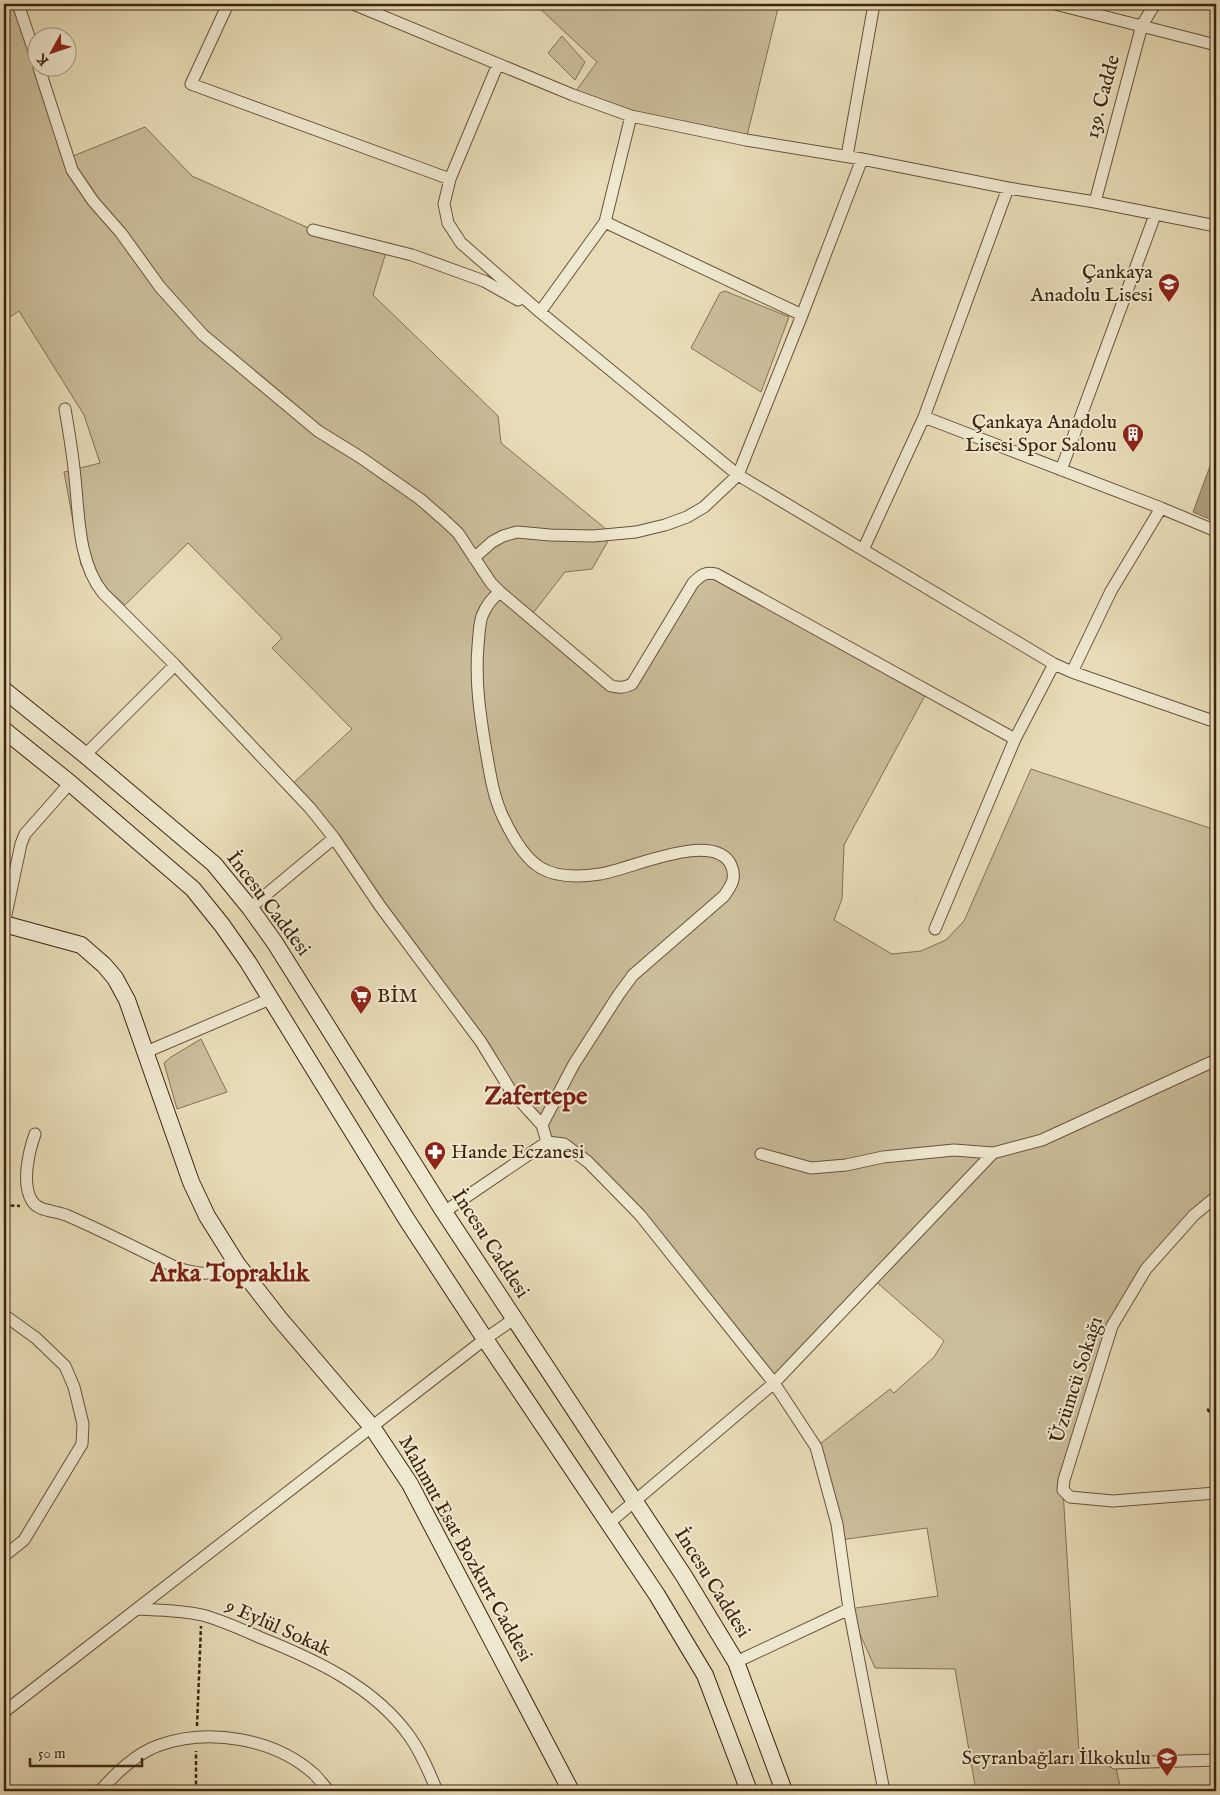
<svg xmlns="http://www.w3.org/2000/svg" width="1220" height="1795" font-family="'IM FELL English',serif">
	<style>
		.green { fill: #cabd9a; stroke: #847153 }
		.water { fill: #ad9e7d; stroke: #806e50 }
		.lines { fill: none; stroke-linecap: round; stroke-linejoin: round }
		.street-casing { stroke: #685337; stroke-width: 13 }
		.secondary-casing { stroke: #3d250c; stroke-width: 18 }
		.path { stroke: #3d250c; stroke-width: 2.5; stroke-dasharray: 4 2.5; stroke-linecap: butt }
		.street { stroke: #efe8d0; stroke-width: 11 }
		.secondary { stroke: #efe8d0; stroke-width: 16 }
		.labels { text-anchor: middle; dominant-baseline: central; stroke-width: 4; stroke-linejoin: round; paint-order: stroke }
		.street-label { font-size: 20px; fill: #3d250c; stroke: #efe8d0 }
		.poi-label { font-size: 20px; fill: #3d250c; stroke: #efe8d0; text-anchor: end }
		.district-label { font-size: 25px; font-weight: bold; fill: #7a1f14; stroke: #efe8d0 }
	</style>
	<rect width="100%" height="100%" fill="#e7dcb7"/>
	<filter id="stains"><feTurbulence type="fractalNoise" baseFrequency=".004" numOctaves="4"/><feColorMatrix values="0 0 0 0 .2 0 0 0 0 .09 0 0 0 0 .02 0 0 0 .5 -.17"/></filter>
	<radialGradient id="worn" r=".72"><stop offset=".6" stop-color="#630" stop-opacity="0"/><stop offset="1" stop-color="#630" stop-opacity=".3"/></radialGradient>
	<path class="green" d="M4,4H18L68,158L145,127L192,176L313,230L387,249L373,295L498,416L501,443L612,534L592,569L565,572L530,617L610,686L626,687L693,583L709,572L928,690L844,845L842,899L834,920L892,954L921,951L946,940L964,921L1031,769L1216,830V1197L1146,1269L1112,1326L1063,1490L1079,1753L1115,1763L1121,1791H976L955,1669L875,1668L849,1609L938,1596L927,1528L840,1540L816,1447L890,1389L894,1393L934,1357L944,1341L873,1279L774,1383L640,1215L588,1162L547,1142L290,786L352,729L272,648L282,638L188,543L125,605L81,565L64,472L100,463L84,415L19,311L4,321Z
		M535,4H779L746,140L573,95L597,62Z
		M562,36L585,62L575,80L548,53Z
		M725,291L789,317L761,392L691,348L720,293Z
		M201,1039L227,1092L177,1109L164,1063L171,1057Z"/>
	<path class="water" d="M1216,450V522L1193,512Z"/>
	<g class="lines">
		<g class="street-casing">
			<path id="street" d="M18,4L38,63
				M228,4L191,84L450,179
				M353,4L573,95L631,116L746,140L862,159L1008,188L1095,202L1216,226
				M1055,4L1216,45
				M498,64L450,179L444,204L448,223L461,243L540,312L738,475L1054,664L1072,672L1216,722
				M39,68L72,170L93,201L121,233L160,287L203,335L318,431L360,457L420,499L443,519L458,533L491,583L500,592L611,686C619,688 624,688 632,684L693,583C700,576 705,571 716,574L1015,739
				M847,156L874,4
				M1095,202L1142,25L1155,4
				M605,222L802,315
				M313,230L412,255L484,281L518,300
				M540,312L605,222L631,116
				M65,409C69,432 73,455 75,478C79,515 78,562 103,593L175,665
				M924,417L1161,508
				M1061,470L1155,215
				M863,550L924,417L1008,188
				M474,558L492,542L503,536L517,532L550,535L593,536L636,532L665,525L687,517L704,507L738,475L802,315L862,159
				M500,592C492,598 486,606 482,616C479,625 479,636 478,646C475,682 480,715 486,751C490,773 493,796 503,817C511,834 524,858 541,868C558,878 581,877 600,874C629,870 714,829 731,865C737,878 731,886 724,896L633,975L619,994L574,1064L542,1125L547,1142
				M1072,672L1111,591L1161,508L1216,531
				M85,755L175,665L310,808L334,838L380,906L481,1042L511,1091L542,1125
				M250,908L334,838
				M4,924L21,844L25,834L70,783
				M935,929L1015,739L1054,664
				M146,1052L270,999
				M35,1134C29,1151 21,1184 32,1201C39,1212 54,1210 66,1215C103,1231 140,1250 177,1268C205,1276 211,1275 237,1264
				M761,1154L811,1168L846,1165L883,1157L954,1150L993,1153
				M1216,1197L1194,1215L1146,1269L1112,1326L1064,1480L1063,1490L1070,1497L1113,1501L1216,1493
				M444,1212L547,1142L564,1144L588,1162L640,1215L774,1383L816,1447L837,1524L849,1609L884,1791
				M4,1315L36,1338L65,1366L74,1387L83,1424L82,1444L56,1487L24,1540L4,1556
				M609,1523L774,1383L993,1153L1042,1140L1216,1060
				M137,1609C159,1610 181,1610 202,1615C221,1620 241,1629 259,1637C314,1659 374,1686 410,1737C422,1754 429,1772 437,1791
				M736,1662L849,1609
				M4,1712L485,1339L514,1319
				M1115,1763L1216,1760
				M100,1791C116,1773 136,1753 160,1745C209,1728 274,1738 314,1774C319,1779 324,1786 329,1791"/>
		</g>
		<g class="secondary-casing">
			<path id="secondary" d="M4,690L85,755L214,864L250,908L275,943L444,1212L684,1576L736,1662L784,1791
				M4,730L70,783L193,889L222,925L248,962L407,1220L485,1339L657,1595L705,1675L749,1791
				M4,924L81,945L104,965L115,978L127,1000L191,1182L207,1216L237,1264L279,1318L372,1427L410,1484L571,1791"/>
		</g>
		<path class="path" d="M4,1205L20,1206
			M1216,1398L1208,1410L1216,1424
			M197,1726L201,1626
			M196,1791V1751"/>
		<use href="#street" class="street"/>
		<use href="#secondary" class="secondary"/>
	</g>
	<defs>
		<g id="school-pin" transform="scale(1.125)"><path d="M0 17L-7.5 6A9.5 9.5 0 1 1 7.5 6Z" fill="#8f2418" stroke="#efe8d0"/><path d="M0-5L7-2L0 1L-7-2ZM-4 1L0 2.5L4 1V4Q0 6-4 4Z" fill="#fff"/></g>
		<g id="building-pin" transform="scale(1.125)"><path d="M0 17L-7.5 6A9.5 9.5 0 1 1 7.5 6Z" fill="#8f2418" stroke="#efe8d0"/><path d="M-4-6H4V6H1V3H-1V6H-4ZM-2.5-4.3h1.7v1.8h-1.7ZM.8-4.3h1.7v1.8H.8ZM-2.5-1h1.7V.8h-1.7ZM.8-1h1.7V.8H.8Z" fill="#fff"/></g>
		<g id="supermarket-pin" transform="scale(1.125)"><path d="M0 17L-7.5 6A9.5 9.5 0 1 1 7.5 6Z" fill="#8f2418" stroke="#efe8d0"/><path d="M-6-5.5h2.5l.6 2H6L4.5 2H-2.5L-4.4-4H-6ZM-1.5 3.2a1.3 1.3 0 1 0 .1 0ZM3 3.2a1.3 1.3 0 1 0 .1 0Z" fill="#fff"/></g>
		<g id="pharmacy-pin" transform="scale(1.125)"><path d="M0 17L-7.5 6A9.5 9.5 0 1 1 7.5 6Z" fill="#8f2418" stroke="#efe8d0"/><path d="M-2-6h4v4h4v4h-4v4h-4v-4h-4v-4h4Z" fill="#fff"/></g>
	</defs>
	<g fill-rule="evenodd">
		<use href="#school-pin" x="1169" y="284"/>
		<use href="#building-pin" x="1133" y="434"/>
		<use href="#supermarket-pin" x="361" y="996"/>
		<use href="#pharmacy-pin" x="435" y="1152"/>
		<use href="#school-pin" x="1167" y="1758"/>
	</g>
	<g class="labels">
		<g class="street-label">
			<text transform="translate(1103 97) rotate(-75)">139. Cadde</text>
			<text transform="translate(268 904) rotate(53)">İncesu Caddesi</text>
			<text transform="translate(490 1244) rotate(57)">İncesu Caddesi</text>
			<text transform="translate(1077 1380) rotate(-72)">Üzümcü Sokağı</text>
			<text transform="translate(465 1549) rotate(61)">Mahmut Esat Bozkurt Caddesi</text>
			<text transform="translate(712 1583) rotate(58)">İncesu Caddesi</text>
			<text transform="translate(278 1628) rotate(24)">9 Eylül Sokak</text>
		</g>
		<g class="poi-label">
			<text x="1153" y="272">Çankaya<tspan x="1153" dy="23">Anadolu Lisesi</tspan></text>
			<text x="1117" y="422">Çankaya Anadolu<tspan x="1117" dy="23">Lisesi Spor Salonu</tspan></text>
			<text x="377" y="996" text-anchor="start">BİM</text>
			<text x="451" y="1152" text-anchor="start">Hande Eczanesi</text>
			<text x="1151" y="1758">Seyranbağları İlkokulu</text>
		</g>
		<g class="district-label">
			<text x="536" y="1097">Zafertepe</text>
			<text x="230" y="1274">Arka Topraklık</text>
		</g>
	</g>
	<rect width="1220" height="1795" fill="none" stroke="#e7dcb7" stroke-width="20"/>
	<rect x="5" y="5" width="1210" height="1785" fill="none" stroke="#3d250c" stroke-width="2.5"/>
	<rect x="10" y="10" width="1200" height="1775" fill="none" stroke="#3d250c"/>
	<g transform="translate(52 52) rotate(230)"><circle r="24" fill="#efe8d0" stroke="#a89a82"/>
	<path d="M0-4L9 19L0 12L-9 19Z" fill="#8f2418"/>
	<text y="-8" font-size="14" font-weight="bold" text-anchor="middle" fill="#3d250c">K</text>
	</g>
	<path d="M30 1758v8h112v-8" fill="none" stroke="#3d250c" stroke-width="2.5"/>
	<text x="38" y="1758" font-size="15" fill="#3d250c" stroke="#efe8d0" stroke-width="4" paint-order="stroke">50 m</text>
	<rect width="100%" height="100%" filter="url(#stains)"/>
	<rect width="100%" height="100%" fill="url(#worn)"/>
</svg>
